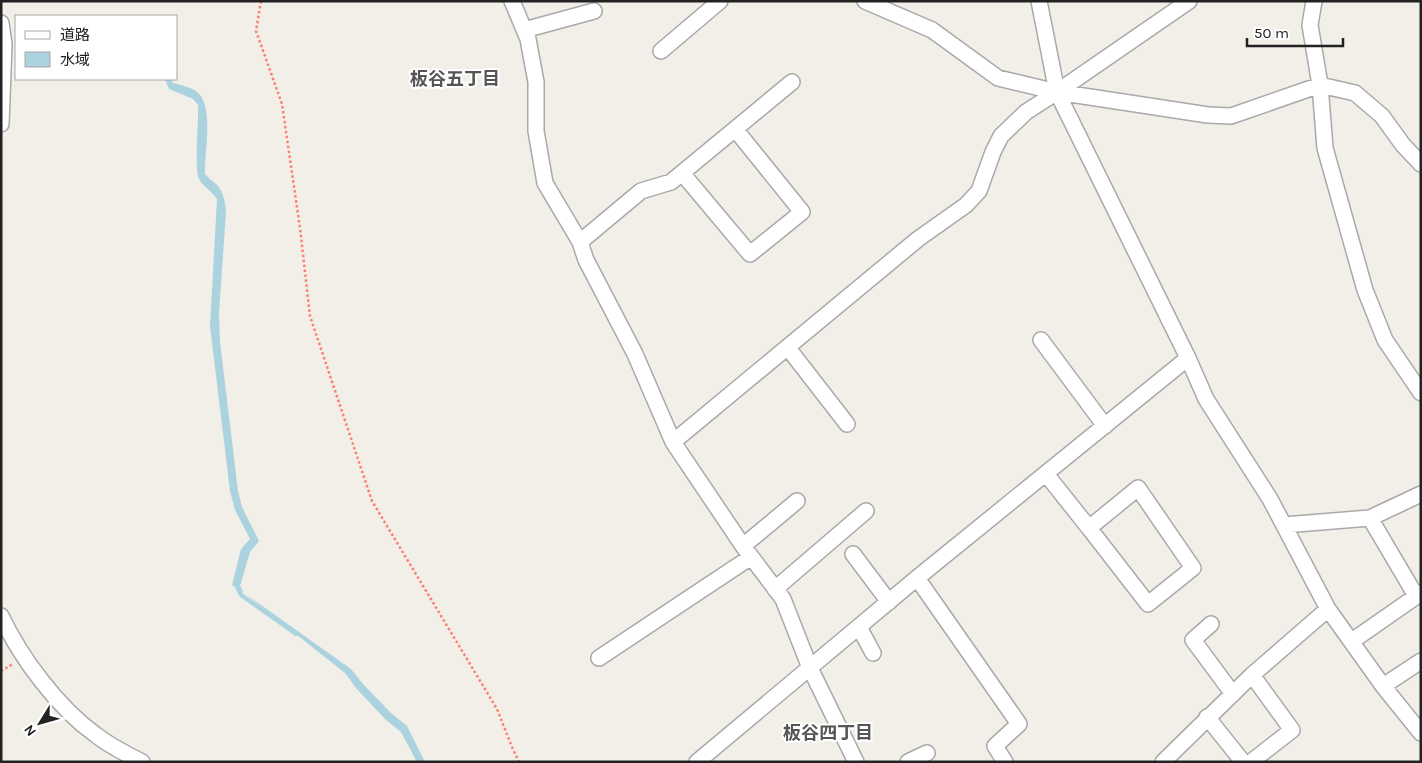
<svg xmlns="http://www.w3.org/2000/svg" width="1422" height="763" font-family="Karla,'Noto Sans JP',sans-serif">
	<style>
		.water { fill: #aad3df }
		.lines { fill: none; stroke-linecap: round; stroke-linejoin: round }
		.stream { stroke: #aad3df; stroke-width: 4 }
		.minor-casing { stroke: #a9a9a9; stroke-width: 18 }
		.path { stroke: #fa8072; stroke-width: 2.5; stroke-dasharray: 2.5 2.5; stroke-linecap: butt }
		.minor { stroke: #fff; stroke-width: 15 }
		.labels { text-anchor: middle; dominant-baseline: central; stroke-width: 4; stroke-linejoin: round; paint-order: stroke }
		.neighbourhood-label { font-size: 18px; font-weight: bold; fill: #555; stroke: #fff }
	</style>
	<rect width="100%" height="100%" fill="#f2efe9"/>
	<path class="water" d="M165,79H171L173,83C180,85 190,87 196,91C215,104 204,153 205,174C209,179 213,181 217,185C224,193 225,202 226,212L219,313L220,342L238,491L242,507L259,541L250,552L240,586L244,593L351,669L363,684L391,713L407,726L425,762H417L401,732L385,719L356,688L345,673L244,593L232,585L241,549L250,539L235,510L230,491L210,326L217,199C212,191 202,186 199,179C194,168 199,122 198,105L193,99L169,89Z"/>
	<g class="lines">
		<path class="stream" d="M236,585L241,595L296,634"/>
		<g class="minor-casing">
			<path id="minor" d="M512,1L528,39L536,82V131L545,183L580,242L586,260L635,354L673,442L743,546L783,599L810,668L856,762
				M865,1L932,30L998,78L1057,92L1208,115L1231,116L1320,85L1355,93L1382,116L1403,145L1421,164
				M1039,1L1057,92L1188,358L1206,399L1270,499L1328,609L1383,686L1421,733
				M1314,1L1310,25L1320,85L1325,148L1365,290L1385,340L1421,393
				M1,23L4,44L1,124
				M524,30L594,11
				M661,51L720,1
				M682,173L750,254L802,212L735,129
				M580,242L641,191L671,182L792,82
				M1041,340L1105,426
				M788,348L847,424
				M673,442L918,239L966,205L979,191L993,152L1001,136L1026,112L1057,92L1189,1
				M1046,474L1089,528L1138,488L1193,568L1148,604L1089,528
				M1370,518L1416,596
				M1284,525L1370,518L1421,494
				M743,546L797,501
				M853,554L889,602
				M917,578L1019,724L995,746L1005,762
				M775,589L866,511
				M1,616C21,658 58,708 96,735C110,746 126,754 142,762
				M1211,624L1193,640L1233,694
				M859,627L873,653
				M1352,641L1421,593
				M599,658L751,557
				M1383,686L1421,661
				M1207,717L1243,762
				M697,762L917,578L1188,358
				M908,762L927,753
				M1163,762L1252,675L1328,609
				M1251,762L1292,730L1252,675"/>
		</g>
		<path class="path" d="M261,1L256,31L282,104L300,228L310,316L372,501L497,709L512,747L519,762
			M1,671L13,664"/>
		<use href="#minor" class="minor"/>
	</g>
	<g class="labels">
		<g class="neighbourhood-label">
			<text x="455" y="79">板谷五丁目</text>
			<text x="828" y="733">板谷四丁目</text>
		</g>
	</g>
	<rect width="1422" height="763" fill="none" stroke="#222222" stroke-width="5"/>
	<rect x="15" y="15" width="162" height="65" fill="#ffffff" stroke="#a7a7a7"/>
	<rect x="25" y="31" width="25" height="8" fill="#ffffff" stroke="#a7a7a7"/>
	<text x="60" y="40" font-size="15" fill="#222222">道路</text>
	<rect x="25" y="52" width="25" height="15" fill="#aad3df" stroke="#a7a7a7"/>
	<text x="60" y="65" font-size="15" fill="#222222">水域</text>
	<g transform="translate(40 723) rotate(233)" stroke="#ffffff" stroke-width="4" paint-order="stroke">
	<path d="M0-4L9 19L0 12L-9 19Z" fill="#222222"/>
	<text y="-8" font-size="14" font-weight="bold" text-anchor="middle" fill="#222222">N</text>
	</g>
	<path d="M1247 38v8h96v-8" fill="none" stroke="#222222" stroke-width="2.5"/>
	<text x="1254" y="38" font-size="15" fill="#222222" stroke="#ffffff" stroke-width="4" paint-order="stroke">50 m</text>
</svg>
